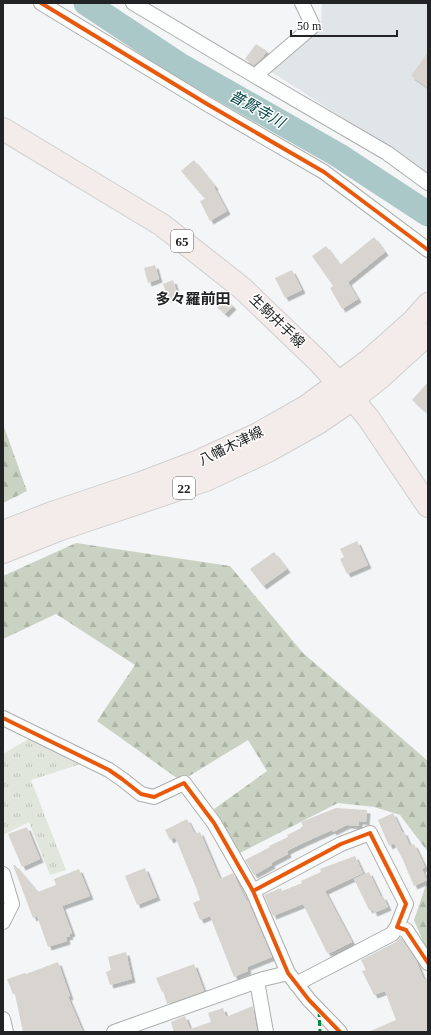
<svg xmlns="http://www.w3.org/2000/svg" width="431" height="1035" font-family="'Times New Roman','Noto Sans JP',serif">
	<style>
		.built { fill: #e0e5e8 }
		.grass { fill: url(#grass-tufts) }
		.forest { fill: url(#forest-firs) }
		.lines { fill: none; stroke-linecap: round; stroke-linejoin: round }
		.river { stroke: #aac8c8; stroke-width: 25 }
		.building { fill: #d8d5d0; filter: url(#shadow) }
		.minor-casing { stroke: #acadad; stroke-width: 16 }
		.primary-casing { stroke: #cfcfd0; stroke-width: 24 }
		.minor { stroke: #fdfefe; stroke-width: 14 }
		.primary { stroke: #f3ecea; stroke-width: 22 }
		.quiet { stroke: #00873e; stroke-width: 3; stroke-dasharray: 6 3; stroke-linecap: butt }
		.cycleway-casing { stroke: #fff; stroke-width: 6 }
		.cycleway { stroke: #e8590c; stroke-width: 4 }
		.labels { text-anchor: middle; dominant-baseline: central; stroke-width: 3; stroke-linejoin: round; paint-order: stroke }
		.shield { fill: #fff; stroke: #646566; stroke-width: 1 }
		.shield-label { font-size: 13px; font-weight: bold; fill: #222324 }
		.street-label { font-size: 14px; fill: #222324; stroke: #fff }
		.water-label { font-size: 15px; font-style: italic; fill: #004344; stroke: #fff }
		.neighbourhood-label { font-size: 15px; font-weight: bold; fill: #222324; stroke: #fff }
	</style>
	<defs>
		<pattern id="grass-tufts" width="24" height="20" patternUnits="userSpaceOnUse"><rect width="24" height="20" fill="#e0e6dc"/><path d="M3 7l-1-3M5 7V3M7 7l1-3M15 17l-1-3M17 17v-4M19 17l1-3" fill="none" stroke="#c0c5bd"/></pattern>
		<pattern id="forest-firs" width="22" height="20" patternUnits="userSpaceOnUse"><rect width="22" height="20" fill="#cad3c3"/><path d="M5 1l3.5 6h-7zM16 11l3.5 6h-7z" fill="#adb5a7"/></pattern>
		<filter id="shadow"><feDropShadow dx="3.5" dy="3.5" stdDeviation="0" flood-color="#0004"/></filter>
	</defs>
	<rect width="100%" height="100%" fill="#f4f5f6"/>
	<path class="built" d="M322,3H428V173L270,71L321,27Z"/>
	<path class="grass" d="M30,738L84,763L31,780L66,870L50,875L29,822L3,835V754Z"/>
	<path class="forest" d="M3,424L27,491L3,503Z
		M76,543L230,566L303,653L428,761V852L400,815L374,807L338,803L240,853L214,809L267,771L248,740L181,781L97,721L135,665L56,614L3,639V576Z
		M428,879V953L414,920Z"/>
	<g class="lines">
		<path class="river" d="M86,3L178,64L338,155L428,214"/>
	</g>
	<path class="building" d="M256,44L267,51L261,59L254,65L245,59Z
		M428,52V88L411,76Z
		M194,160L215,186L214,187L227,211L210,221L200,201L205,199L181,171Z
		M374,237L385,252L348,282L358,299L342,309L330,288L333,286L312,256L326,246L340,265Z
		M155,265L159,279L148,283L144,268Z
		M292,270L302,290L285,298L275,278Z
		M173,280L178,295L168,299L163,284Z
		M222,296L233,306L225,314L214,304Z
		M428,382V414L412,400Z
		M357,541L368,565L347,574L340,559L344,557L340,549Z
		M274,552L287,569L263,586L250,569Z
		M336,808L367,810L366,822L359,821V826L347,825L333,832L332,830L303,843L287,851L288,854L271,863L272,865L254,875L245,860L270,847L269,846L288,837L287,835L301,828V827L303,826L301,822Z
		M393,813L402,832H404L410,846L414,844L425,867L422,869L427,880L414,886L403,860L394,843L389,846L378,820Z
		M187,819L195,834L200,832L220,879L233,873L247,902L248,901L272,957L247,967L248,971L234,977L210,916L200,920L193,903L200,900L197,890L175,837L170,840L165,830Z
		M27,827L40,859L22,867L8,834Z
		M355,856L363,873L325,891L352,942L330,953L329,952L327,953L303,904L273,916L264,895L281,888L282,891L302,883L301,881L321,872L320,869Z
		M13,865H15L38,892L56,885L54,879L79,869L90,896L62,906L72,933L69,934L70,936L66,937L67,941L48,947L37,916L33,918Z
		M145,868L157,897L137,905L125,876Z
		M369,872L381,897L383,896L388,907L374,913L372,909L369,910L354,879Z
		M401,937L416,960L424,980L428,978V1032H368L396,1020L385,991L374,995L362,971L366,970L361,960L396,942Z
		M126,952L132,979L110,985L106,972L111,970L108,957Z
		M58,962L70,996L68,997L83,1032H23L15,994H13L7,979L25,973L26,974Z
		M194,964L204,991L167,1004L163,991L162,992L156,978Z
		M253,1006L257,1032H174L171,1022L185,1016L190,1029L211,1022L208,1013L223,1008L226,1017Z"/>
	<g class="lines">
		<g class="minor-casing">
			<path id="minor" d="M41,3L207,104L324,172L428,250
				M133,3L255,76L387,153L428,183
				M255,76L313,26L302,3
				M3,718L109,770L122,779L141,794L154,797L184,783L214,823L253,891L288,973L309,1000L340,1032
				M3,874L12,904L3,922
				M253,891L341,844L370,833L406,904L397,927L406,930L428,963
				M257,981L266,1032
				M296,984L392,934L397,927
				M3,1019L6,1032
				M114,1032L263,979L288,973"/>
		</g>
		<g class="primary-casing">
			<path id="primary" d="M3,129L162,225L242,288L318,361L353,399L369,419L428,506
				M3,532L52,513L141,483L199,461L258,434L307,406L368,361L413,321L428,304
				M3,552L58,530L206,480L268,451L318,423L353,399L381,377L428,334"/>
		</g>
		<use href="#minor" class="minor"/>
		<use href="#primary" class="primary"/>
		<path class="quiet" d="M319,1011L320,1032"/>
		<g class="cycleway-casing">
			<path id="cycleway" d="M41,3L207,104L324,172L428,250
				M3,718L109,770L122,779L141,794L154,797L184,783L214,823L253,891L288,973L309,1000L340,1032
				M253,891L341,844L370,833L406,904L397,927L406,930L428,963"/>
		</g>
		<use href="#cycleway" class="cycleway"/>
	</g>
	<g class="labels">
		<g class="shield">
			<rect x="171" y="230" width="22" height="22" rx="3"/>
			<rect x="173" y="477" width="22" height="22" rx="3"/>
		</g>
		<g class="shield-label">
			<text x="182" y="241">65</text>
			<text x="184" y="488">22</text>
		</g>
		<g class="street-label">
			<text transform="translate(277 321) rotate(44)">生駒井手線</text>
			<text transform="translate(231 446) rotate(-26)">八幡木津線</text>
		</g>
		<g class="water-label">
			<text transform="translate(257 109) rotate(29)">普賢寺川</text>
		</g>
		<g class="neighbourhood-label">
			<text x="193" y="299">多々羅前田</text>
		</g>
	</g>
	<rect width="431" height="1035" fill="none" stroke="#222324" stroke-width="8"/>
	<path d="M291 30v6h106v-6" fill="none" stroke="#222324" stroke-width="2"/>
	<text x="297" y="30" font-size="12" fill="#222324" stroke="#ffffff" stroke-width="3" paint-order="stroke">50 m</text>
</svg>
